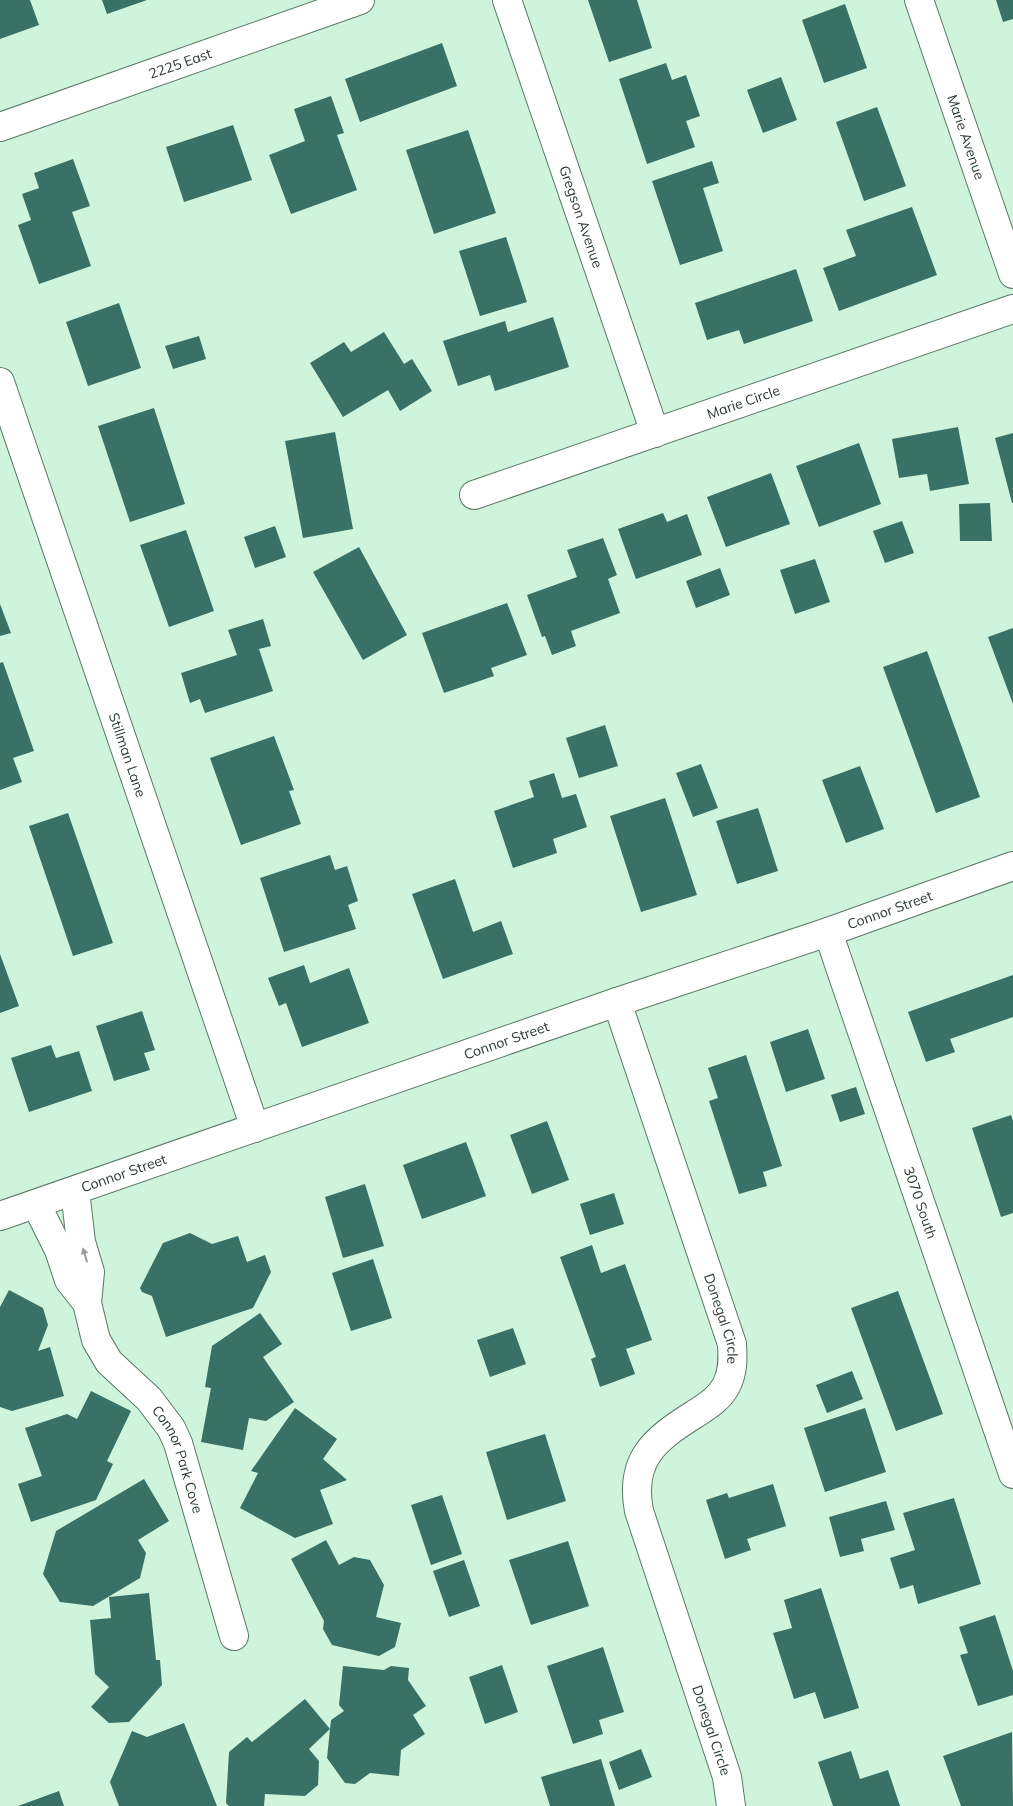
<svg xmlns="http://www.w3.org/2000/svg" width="1013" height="1806" font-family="Mulish,sans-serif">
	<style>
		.building { fill: #397166 }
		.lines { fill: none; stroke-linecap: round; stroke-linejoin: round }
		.minor-casing { stroke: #587965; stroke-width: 30 }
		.minor { stroke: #fff; stroke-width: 28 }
		.oneway { fill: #959c98 }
		.labels { text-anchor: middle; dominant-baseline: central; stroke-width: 5; stroke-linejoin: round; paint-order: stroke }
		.street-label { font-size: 14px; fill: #2b3a31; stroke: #cff4dc }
	</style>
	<rect width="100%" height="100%" fill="#cff4dc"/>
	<path class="building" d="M0,0H30L39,25L0,39Z
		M102,0H147L107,14Z
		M588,0H637L652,48L609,62Z
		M996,0H1013V19L1003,22Z
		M845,4L867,68L824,83L802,20Z
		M442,43L457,86L360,122L345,79Z
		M666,63L672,80L686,75L700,116L686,121L695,147L647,164L619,79Z
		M781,77L797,120L763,133L747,90Z
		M331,96L344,133L337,135L357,190L291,214L269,155L305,141L294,109Z
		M877,107L906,186L864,201L836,122Z
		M233,125L252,180L184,202L166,147Z
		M468,130L496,213L434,234L406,150Z
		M73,159L90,206L72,212L91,266L39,284L18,225L31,220L22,194L39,188L34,173Z
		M712,161L719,183L703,188L723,251L680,265L652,181Z
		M912,207L937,275L839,311L823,268L856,256L846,230Z
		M506,237L527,302L480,316L459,251Z
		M796,269L813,321L744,344L739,330L707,340L695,303Z
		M119,303L141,368L88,386L66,322Z
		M553,317L569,367L495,391L490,375L458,386L443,341L505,321L508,332Z
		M384,332L404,364L412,359L432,391L400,411L388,390L343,417L310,363L344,342L351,352Z
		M199,336L206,359L173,369L165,346Z
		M154,408L185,504L130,522L98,426Z
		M958,427L969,484L930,491L927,474L899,478L892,439Z
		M335,432L353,529L303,538L285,441Z
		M1013,433V503H1012L995,438Z
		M859,443L881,504L819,527L796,466Z
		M771,473L790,524L726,547L707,497Z
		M990,503L992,541H960L959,504Z
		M663,513L667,522L687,514L702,555L636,579L618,529Z
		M902,521L914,553L885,563L873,531Z
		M275,526L286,557L255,568L244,537Z
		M186,530L214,611L169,627L140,545Z
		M603,538L617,575L608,579L620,613L571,631L576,646L552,655L545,636L542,637L527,595L577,577L567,550Z
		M359,547L407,635L363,660L313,572Z
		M815,559L830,602L795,614L780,570Z
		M720,568L730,595L696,608L686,581Z
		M507,603L527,655L491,668L494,676L444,693L422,633Z
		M0,604L11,633L0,636Z
		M263,619L271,646L259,649L273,691L205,713L200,699L190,703L181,673L237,655L228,630Z
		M1013,628V704L988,637Z
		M927,651L980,797L936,813L883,667Z
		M3,662L34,751L13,758L22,782L0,790V663Z
		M605,725L618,766L579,778L566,738Z
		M274,736L294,790L289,791L301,824L241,845L210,758Z
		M701,764L718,808L693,817L676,773Z
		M860,766L884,829L846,843L822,780Z
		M554,773L562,798L576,794L587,827L553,839L557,853L513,868L494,811L534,797L529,781Z
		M665,798L697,895L641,912L610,816Z
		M758,808L778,871L737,884L716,821Z
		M68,813L113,943L73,956L29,826Z
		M330,855L335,870L347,866L358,901L348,905L356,929L284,952L260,878Z
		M455,879L473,932L501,921L513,954L443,979L412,894Z
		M0,954L19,1006L0,1013Z
		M304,965L310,983L349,968L369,1023L302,1047L286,1003L279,1006L268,978Z
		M1013,975V1017L950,1039L955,1052L926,1062L908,1012Z
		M142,1011L155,1050L144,1053L150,1070L114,1081L96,1026Z
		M808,1029L825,1079L786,1092L770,1042Z
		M51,1045L56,1058L79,1051L92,1091L29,1112L11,1058Z
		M746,1055L782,1166L763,1172L767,1186L739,1194L709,1101L718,1098L708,1068Z
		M856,1087L865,1114L840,1122L831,1095Z
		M1011,1115L1013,1121V1213L1001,1217L972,1128Z
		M547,1121L569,1180L532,1194L510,1135Z
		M466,1142L486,1196L422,1219L403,1165Z
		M365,1184L384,1246L343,1258L325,1197Z
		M614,1193L624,1224L590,1235L580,1204Z
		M190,1233L212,1244L238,1236L247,1262L265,1255L271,1272L253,1308L166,1337L152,1296L142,1292L140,1288L163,1243Z
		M592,1245L601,1273L625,1264L652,1340L626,1349L635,1374L600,1387L591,1359L596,1357L560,1257Z
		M373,1259L392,1318L351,1331L332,1273Z
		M9,1290L43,1308L48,1325L38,1351L50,1347L64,1396L12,1411L0,1407V1307Z
		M898,1291L943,1414L896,1431L851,1308Z
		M260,1313L282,1344L263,1357L294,1402L266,1421L249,1418L243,1450L201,1442L211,1388L205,1387L212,1346Z
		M513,1328L526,1364L490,1377L477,1340Z
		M852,1371L863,1399L827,1413L816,1385Z
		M91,1391L131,1411L107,1461L113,1464L96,1500L31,1522L18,1484L42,1476L25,1428L67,1414L77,1419Z
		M295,1408L337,1439L323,1459L347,1480L320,1490L333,1524L295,1538L240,1508L258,1473L251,1471Z
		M865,1408L886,1472L825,1492L804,1428Z
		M545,1434L566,1501L507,1520L486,1452Z
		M144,1479L169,1521L138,1540L146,1553L140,1578L93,1606L60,1602L43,1574L56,1531Z
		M773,1484L786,1526L747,1539L751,1550L725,1559L706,1500L727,1493L729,1498Z
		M442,1495L462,1554L431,1565L411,1505Z
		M954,1498L981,1584L918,1604L913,1585L900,1589L890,1558L915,1550L903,1513Z
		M886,1501L895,1530L861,1539L864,1551L840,1557L829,1517Z
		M326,1540L339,1565L354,1557L370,1560L384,1585L376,1617L401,1623L395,1647L379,1656L332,1645L323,1629L324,1621L291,1559Z
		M568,1541L589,1606L531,1625L509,1560Z
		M464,1560L480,1606L449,1617L433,1571Z
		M821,1588L859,1708L824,1719L815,1692L794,1699L773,1633L792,1628L784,1600Z
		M149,1593L156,1660H160L162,1685L129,1722L109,1723L91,1707L109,1687L95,1674L90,1620L111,1618L109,1597Z
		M995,1615L1013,1671V1695L978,1706L960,1655L968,1653L959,1627Z
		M603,1647L624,1712L599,1720L603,1734L573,1744L547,1666Z
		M502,1665L518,1712L485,1724L469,1677Z
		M343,1666L384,1670L391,1666L409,1668L408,1680L426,1706L413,1715L425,1734L401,1750L399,1776L370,1773L355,1784L345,1783L327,1758L331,1720L344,1711L339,1705Z
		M305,1699L330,1729L309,1749L319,1761L318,1785L305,1796L265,1794L264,1806H229L226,1803L229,1752L247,1737L252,1742Z
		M184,1723L217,1806H119L110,1782L132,1731L147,1737Z
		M1012,1732L1013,1806H961L943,1756Z
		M641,1749L652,1777L619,1790L609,1762Z
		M851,1751L860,1779L888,1770L900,1806H833L818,1762Z
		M601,1759L615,1806H550L541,1777Z
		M59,1791L64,1806H18Z"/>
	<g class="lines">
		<g class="minor-casing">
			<g id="minor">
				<path id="s1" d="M507,0L655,433"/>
				<path id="s2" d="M919,0L1013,274"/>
				<path id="s3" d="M0,127L360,0"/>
				<path id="s4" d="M0,382L255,1128"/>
				<path id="s5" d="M474,495L1013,309"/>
				<path id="s6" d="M828,932L1013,1474"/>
				<path id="s7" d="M617,1002L732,1344C733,1359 733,1373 726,1386C719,1399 707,1406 695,1414C655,1439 629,1459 639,1511L727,1777L731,1806"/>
				<path id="s8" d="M75,1191L81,1242L90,1272L87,1303L96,1340L109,1362L149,1399L171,1428L178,1443L234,1636"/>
				<path d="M36,1204L59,1250L69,1280L87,1303"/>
				<path id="s9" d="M0,1216L617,1002L828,932L1013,866"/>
			</g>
		</g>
		<use href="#minor" class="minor"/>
	</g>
	<defs><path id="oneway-solid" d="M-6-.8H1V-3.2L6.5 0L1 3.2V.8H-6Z" transform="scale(1.25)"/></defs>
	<use class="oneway" href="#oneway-solid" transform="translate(85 1255) rotate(-107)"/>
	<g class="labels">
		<g class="street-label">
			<text stroke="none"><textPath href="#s3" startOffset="191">2225 East</textPath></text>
			<text stroke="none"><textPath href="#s2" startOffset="145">Marie Avenue</textPath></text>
			<text stroke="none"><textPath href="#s1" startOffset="229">Gregson Avenue</textPath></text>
			<text stroke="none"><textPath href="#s5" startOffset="285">Marie Circle</textPath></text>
			<text stroke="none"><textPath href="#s4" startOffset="394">Stillman Lane</textPath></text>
			<text stroke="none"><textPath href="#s9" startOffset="941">Connor Street</textPath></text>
			<text stroke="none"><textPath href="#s9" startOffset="536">Connor Street</textPath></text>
			<text stroke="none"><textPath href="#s9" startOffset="131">Connor Street</textPath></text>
			<text stroke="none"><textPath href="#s6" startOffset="286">3070 South</textPath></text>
			<text stroke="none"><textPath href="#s7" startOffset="334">Donegal Circle</textPath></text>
			<text stroke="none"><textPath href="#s8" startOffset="300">Connor Park Cove</textPath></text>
			<text stroke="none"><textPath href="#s7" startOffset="799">Donegal Circle</textPath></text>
		</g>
	</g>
</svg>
